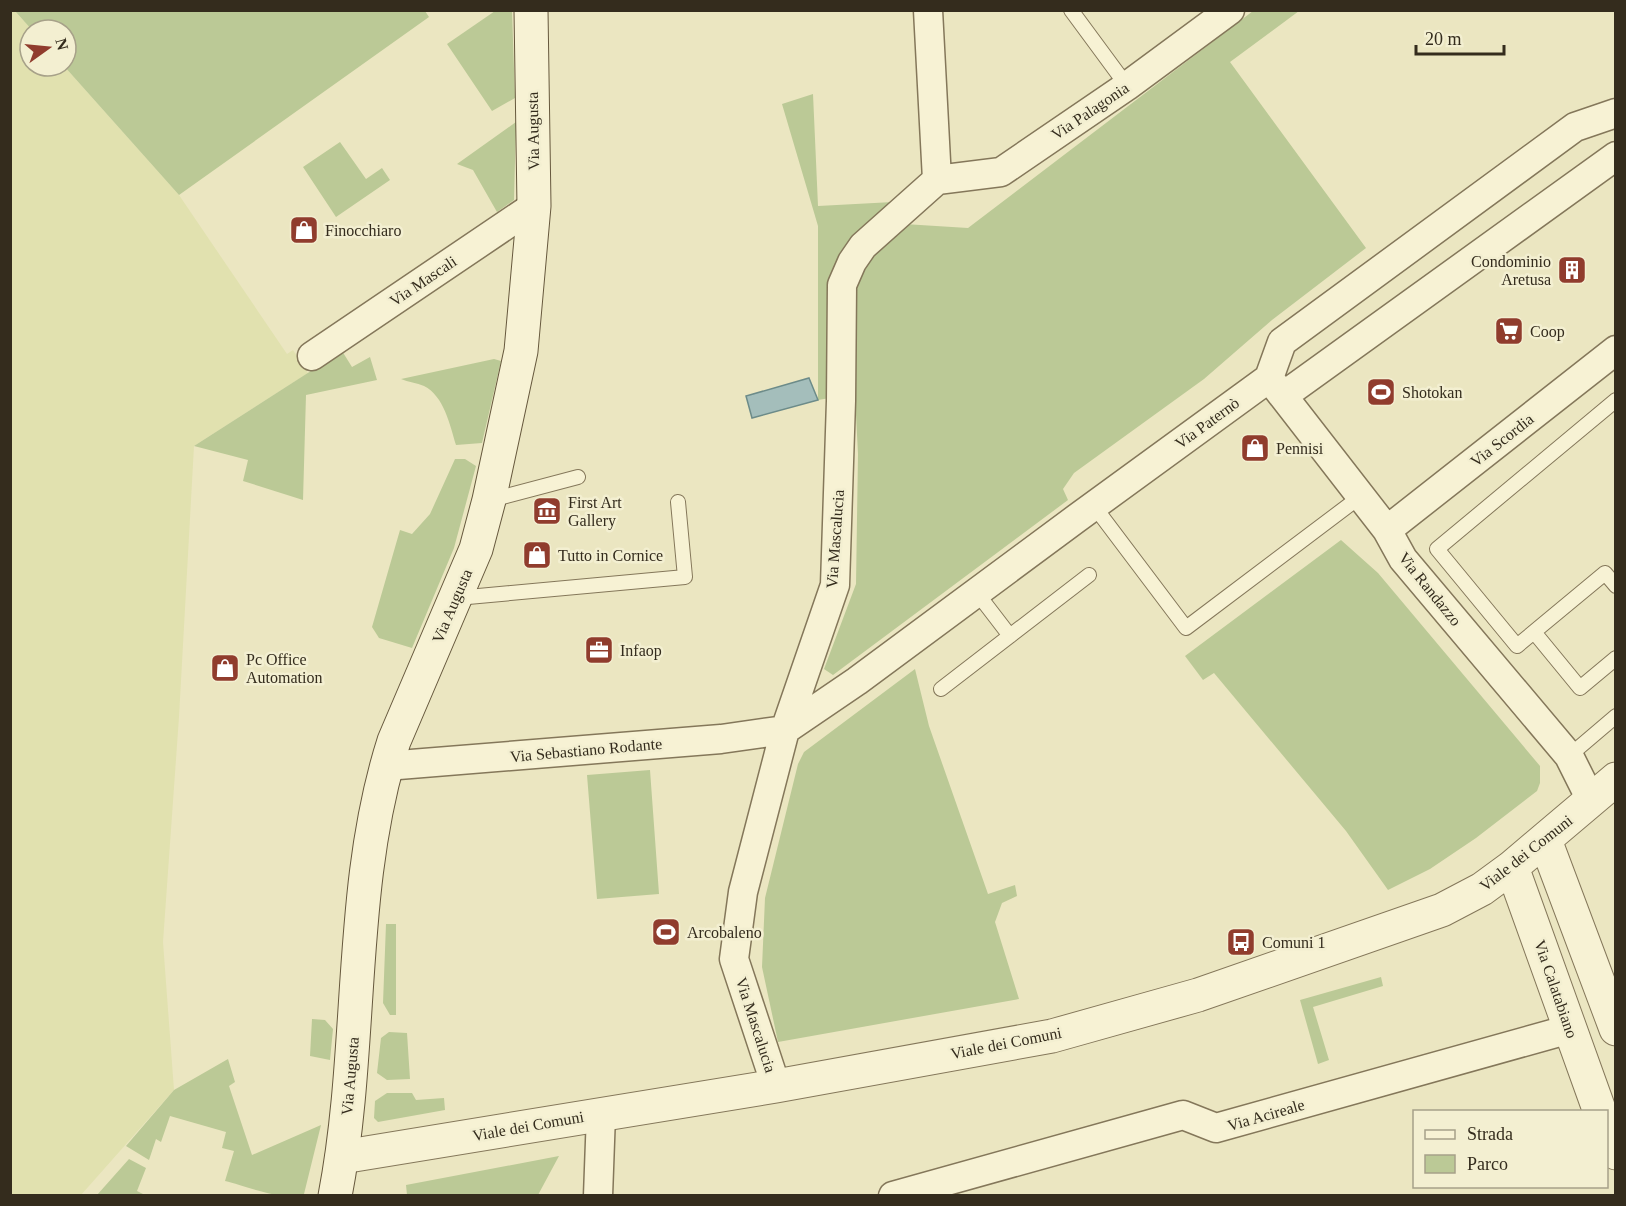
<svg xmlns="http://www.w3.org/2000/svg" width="1626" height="1206" font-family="'Times New Roman',serif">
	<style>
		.farmland { fill: #e1e1af }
		.green { fill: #bbc996 }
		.water { fill: #a4bebb; stroke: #6c8b89; stroke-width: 1.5 }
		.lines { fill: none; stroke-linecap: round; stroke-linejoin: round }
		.service-casing { stroke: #84775a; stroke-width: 16 }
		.minor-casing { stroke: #84775a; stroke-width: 31 }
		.tertiary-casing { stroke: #84775a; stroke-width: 35 }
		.secondary-casing { stroke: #66583d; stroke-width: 35 }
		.service { stroke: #f7f2d4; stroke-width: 14 }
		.minor { stroke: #f7f2d4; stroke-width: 28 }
		.tertiary { stroke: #f7f2d4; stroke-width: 33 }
		.secondary { stroke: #f7f2d4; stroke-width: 33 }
		.labels { text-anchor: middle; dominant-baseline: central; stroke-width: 5; stroke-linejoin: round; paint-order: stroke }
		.street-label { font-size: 16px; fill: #342c1d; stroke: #f3efd1 }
		.poi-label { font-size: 16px; fill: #342c1d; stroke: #f3efd1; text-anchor: start }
	</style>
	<rect width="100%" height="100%" fill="#ebe6c1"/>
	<path class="farmland" d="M10,11H15L32,30H30V66H64L179,195L287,354L293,350L308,373L194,446L179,717L163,942L174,1090L81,1195H11Z"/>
	<path class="green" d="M425,11L429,17L179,195L64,66H66V30H32L15,11Z
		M495,11H512L515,98L492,111L447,44Z
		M1253,11H1299L1230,62L1366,248L1272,320L1204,379L1074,473L1063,489L1068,500L833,675L824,669L856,584L858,454L850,298L858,269L904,224L968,228Z
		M813,94L818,206L893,202L865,235L830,398L818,400V226L782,104Z
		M516,122L514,200L497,212L473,170L457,164Z
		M340,142L366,179L382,168L390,180L336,217L303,167Z
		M342,351L352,367L370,357L377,380L306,395L303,500L243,481L248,460L194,446Z
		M494,359L501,361L482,443L456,445C450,425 444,396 424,386C417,383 408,382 401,379Z
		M455,459H465L476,466L454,548L412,648L379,638L372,627L400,530L412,534L430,514Z
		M1341,540L1378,573L1540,766V783L1537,791L1476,838L1430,869L1388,890L1346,831L1214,673L1203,680L1185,656Z
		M915,669L929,726L988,894L1015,885L1017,896L1002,903L995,922L1019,999L778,1042L762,967L765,898L798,764L804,752Z
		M650,770L659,894L597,899L587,775Z
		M386,924H396V1015H390L383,1003Z
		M1381,977L1383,986L1313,1007L1329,1060L1318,1064L1300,1000Z
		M312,1019L325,1020L333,1029L330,1060L310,1056Z
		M389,1032L407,1033L410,1079L387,1080L377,1073L381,1038Z
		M228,1059L235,1082L229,1086L252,1155L321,1125L304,1194C284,1202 246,1186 225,1181L234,1151L222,1148L226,1132L170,1116L161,1142L156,1139L149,1160L126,1146L174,1090Z
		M387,1093H412L416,1100L444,1098L445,1110L378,1122L374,1118L375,1101Z
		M559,1156L538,1195H407L406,1185Z
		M129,1159L146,1168L137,1191L145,1195H97Z"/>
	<path class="water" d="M809,378L818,400L752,418L746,396Z"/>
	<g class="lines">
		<g class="service-casing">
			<path id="service" d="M1071,10L1127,86
				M1616,400L1437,549L1517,646L1605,573L1616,586
				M491,500L578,477
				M1094,506L1186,628L1361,496
				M977,593L1010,636
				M457,598L685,577L678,502
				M1534,632L1580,688L1616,658
				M941,689L1089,575
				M1569,756L1616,716"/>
		</g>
		<g class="minor-casing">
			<path id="minor" d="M928,10L937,180
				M937,180L1001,172L1127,86L1230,10
				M312,356L534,206
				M1269,378L1387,530L1403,559L1569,756L1591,800
				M1283,396L1616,156
				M1387,530L1616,350
				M386,766L721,739L785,730L857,681L1077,518L1269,378L1282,342L1575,127L1616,113
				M776,1086L734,959L743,892L785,730L835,585L841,401L842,285L852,262L863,246L937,180
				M598,1196L601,1114
				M893,1196L1183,1115L1216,1128L1570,1029"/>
		</g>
		<g class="tertiary-casing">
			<path id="tertiary" d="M1545,840L1616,1029
				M1512,867L1600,1112
				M1606,1128L1616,1153
				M342,1157L776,1086L1052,1036L1198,995L1442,910L1482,889L1512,867L1616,779"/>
		</g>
		<g class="secondary-casing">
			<path id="secondary" d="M335,1196C364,1045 347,888 394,741L476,549L489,500L521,351L534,206L531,10"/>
		</g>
		<use href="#service" class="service"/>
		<use href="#minor" class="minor"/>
		<use href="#tertiary" class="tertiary"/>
		<use href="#secondary" class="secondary"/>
	</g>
	<defs>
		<g id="shop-square" transform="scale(1.5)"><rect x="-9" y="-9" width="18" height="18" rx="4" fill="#903c2d" stroke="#f3efd1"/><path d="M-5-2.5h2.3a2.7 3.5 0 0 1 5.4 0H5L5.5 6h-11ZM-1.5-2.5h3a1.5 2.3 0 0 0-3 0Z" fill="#fff"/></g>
		<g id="building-square" transform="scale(1.5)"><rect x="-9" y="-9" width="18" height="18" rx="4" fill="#903c2d" stroke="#f3efd1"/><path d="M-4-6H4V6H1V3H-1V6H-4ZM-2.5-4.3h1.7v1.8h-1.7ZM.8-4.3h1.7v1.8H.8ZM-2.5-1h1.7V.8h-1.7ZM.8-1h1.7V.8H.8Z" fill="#fff"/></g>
		<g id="supermarket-square" transform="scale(1.5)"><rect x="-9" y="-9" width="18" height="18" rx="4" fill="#903c2d" stroke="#f3efd1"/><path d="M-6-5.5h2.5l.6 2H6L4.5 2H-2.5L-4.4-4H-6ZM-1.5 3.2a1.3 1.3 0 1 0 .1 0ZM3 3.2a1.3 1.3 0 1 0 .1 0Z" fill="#fff"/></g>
		<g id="stadium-square" transform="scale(1.5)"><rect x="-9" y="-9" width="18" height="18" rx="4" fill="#903c2d" stroke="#f3efd1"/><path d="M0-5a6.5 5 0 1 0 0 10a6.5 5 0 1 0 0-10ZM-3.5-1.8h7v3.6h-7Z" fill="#fff"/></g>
		<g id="museum-square" transform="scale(1.5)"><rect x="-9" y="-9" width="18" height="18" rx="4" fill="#903c2d" stroke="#f3efd1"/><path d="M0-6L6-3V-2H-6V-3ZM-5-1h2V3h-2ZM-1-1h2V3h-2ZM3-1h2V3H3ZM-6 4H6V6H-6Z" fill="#fff"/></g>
		<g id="office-square" transform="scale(1.5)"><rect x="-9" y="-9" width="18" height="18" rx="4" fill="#903c2d" stroke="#f3efd1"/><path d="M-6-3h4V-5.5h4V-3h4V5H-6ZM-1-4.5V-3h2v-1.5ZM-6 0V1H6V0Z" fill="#fff"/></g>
		<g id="bus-square" transform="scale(1.5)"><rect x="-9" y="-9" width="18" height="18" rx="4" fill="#903c2d" stroke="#f3efd1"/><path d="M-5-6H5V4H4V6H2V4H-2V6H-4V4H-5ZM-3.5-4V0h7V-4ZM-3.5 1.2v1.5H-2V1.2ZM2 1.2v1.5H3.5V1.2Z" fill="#fff"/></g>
	</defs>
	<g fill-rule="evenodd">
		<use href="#shop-square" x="304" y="230"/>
		<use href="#building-square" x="1572" y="270"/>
		<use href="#supermarket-square" x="1509" y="331"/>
		<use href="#stadium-square" x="1381" y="392"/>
		<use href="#shop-square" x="1255" y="448"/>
		<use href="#museum-square" x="547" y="511"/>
		<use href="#shop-square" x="537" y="555"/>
		<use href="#office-square" x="599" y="650"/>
		<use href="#shop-square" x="225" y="668"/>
		<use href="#stadium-square" x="666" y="932"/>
		<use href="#bus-square" x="1241" y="942"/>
	</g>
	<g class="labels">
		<g class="street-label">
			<text transform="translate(1090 111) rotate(-34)">Via Palagonia</text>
			<text transform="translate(533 131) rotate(-91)">Via Augusta</text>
			<text transform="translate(423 281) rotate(-34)">Via Mascali</text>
			<text transform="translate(1207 423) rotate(-36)">Via Paternò</text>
			<text transform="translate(1502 440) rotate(-38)">Via Scordia</text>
			<text transform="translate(835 539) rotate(-86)">Via Mascalucia</text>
			<text transform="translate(1430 589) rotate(51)">Via Randazzo</text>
			<text transform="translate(452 606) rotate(-67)">Via Augusta</text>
			<text transform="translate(586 750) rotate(-5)">Via Sebastiano Rodante</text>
			<text transform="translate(1526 853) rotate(-38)">Viale dei Comuni</text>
			<text transform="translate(1556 989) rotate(71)">Via Calatabiano</text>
			<text transform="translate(756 1025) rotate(72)">Via Mascalucia</text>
			<text transform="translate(1006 1043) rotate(-11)">Viale dei Comuni</text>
			<text transform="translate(350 1076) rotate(-85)">Via Augusta</text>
			<text transform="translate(1266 1115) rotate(-16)">Via Acireale</text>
			<text transform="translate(528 1126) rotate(-10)">Viale dei Comuni</text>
		</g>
		<g class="poi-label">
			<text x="325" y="230">Finocchiaro</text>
			<text x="1551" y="261" text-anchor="end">Condominio<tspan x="1551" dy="18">Aretusa</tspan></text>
			<text x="1530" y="331">Coop</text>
			<text x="1402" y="392">Shotokan</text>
			<text x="1276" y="448">Pennisi</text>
			<text x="568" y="502">First Art<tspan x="568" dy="18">Gallery</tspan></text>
			<text x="558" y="555">Tutto in Cornice</text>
			<text x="620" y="650">Infaop</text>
			<text x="246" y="659">Pc Office<tspan x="246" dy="18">Automation</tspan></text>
			<text x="687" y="932">Arcobaleno</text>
			<text x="1262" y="942">Comuni 1</text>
		</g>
	</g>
	<rect width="1626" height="1206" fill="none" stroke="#342c1d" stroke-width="24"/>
	<rect x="1413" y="1110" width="195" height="78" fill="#f3efd1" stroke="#a7a189" stroke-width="1.5"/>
	<rect x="1425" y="1130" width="30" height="9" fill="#f7f2d4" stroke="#a7a189" stroke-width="1.5"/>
	<text x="1467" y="1140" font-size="18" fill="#342c1d">Strada</text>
	<rect x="1425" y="1155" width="30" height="18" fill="#bbc996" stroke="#a7a189" stroke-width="1.5"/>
	<text x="1467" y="1170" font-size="18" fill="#342c1d">Parco</text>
	<g transform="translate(48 48) rotate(75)"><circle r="28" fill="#f3efd1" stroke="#a7a189" stroke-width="1.5"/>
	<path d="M0-4.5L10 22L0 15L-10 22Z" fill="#903c2d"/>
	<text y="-9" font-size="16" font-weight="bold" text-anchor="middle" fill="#342c1d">N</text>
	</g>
	<path d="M1416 45v9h88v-9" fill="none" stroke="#342c1d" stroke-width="3"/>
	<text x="1425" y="45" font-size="18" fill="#342c1d" stroke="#f3efd1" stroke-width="4.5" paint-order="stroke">20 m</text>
</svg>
